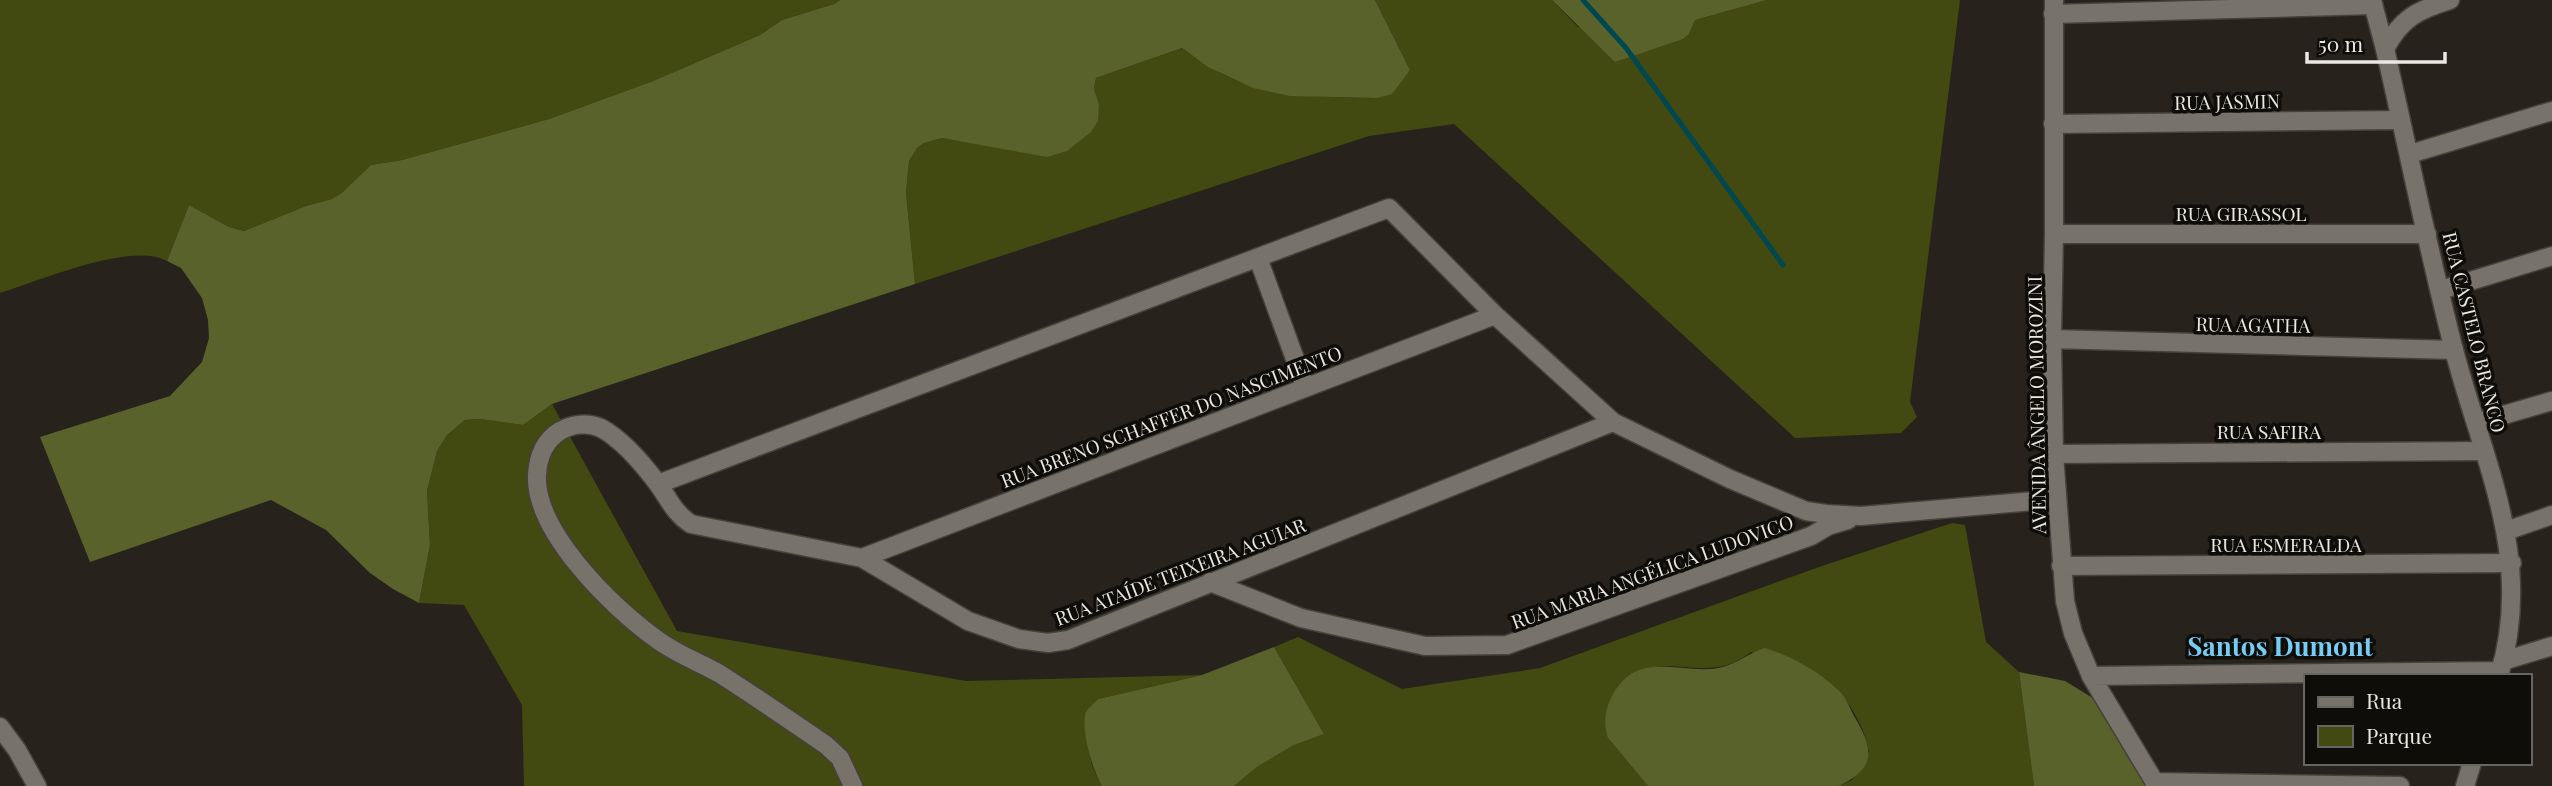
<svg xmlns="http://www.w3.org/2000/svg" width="2552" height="786" font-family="'Playfair Display',serif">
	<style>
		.green { fill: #424a11 }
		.forest { fill: #59622b }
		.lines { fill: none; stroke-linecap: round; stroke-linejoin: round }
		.stream { stroke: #004850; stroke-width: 5 }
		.street-casing { stroke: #45413c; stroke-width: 21 }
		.secondary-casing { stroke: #45413c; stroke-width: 21 }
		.street { stroke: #77726a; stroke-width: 18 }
		.secondary { stroke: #77726a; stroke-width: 18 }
		.labels { text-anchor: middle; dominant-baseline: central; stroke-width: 7; stroke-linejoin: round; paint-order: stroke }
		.street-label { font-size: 19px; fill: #ebe8e3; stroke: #0f0d0a }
		.district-label { font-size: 26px; font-weight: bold; fill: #77ccf4; stroke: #0f0d0a }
	</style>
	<rect width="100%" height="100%" fill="#27231c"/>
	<path class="green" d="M0,0H840L834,4L782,20L760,35L653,81L549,119L402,160L371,165L342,194L332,199L306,206L244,231L229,227L189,205L167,261C131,241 39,281 0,293Z
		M1375,0H1552L1578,27L1689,34L1695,20L1767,0H1960L1910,402L1917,417L1901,433L1795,438L1454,124L1369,136L915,284L906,193L909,161L917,148L924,143L942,138L1006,148L1030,154L1099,104L1094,89L1096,78L1182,48C1250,100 1296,96 1377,98L1410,70Z
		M552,404L677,631L966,681L1202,675L1098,699C1089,733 1082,753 1102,786H524L522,705L464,605L419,603L430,545L427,491L437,451L447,435L465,420L480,419L523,425Z
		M1952,523L1965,525L1986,642L2019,672L2034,786H1839L1852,780L1869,752C1866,731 1851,704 1836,688L1751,652C1718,677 1696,665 1657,666L1608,738L1648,786H1234L1257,767L1292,746L1324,734L1274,647L1298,637L1402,689L1540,668L1819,567Z"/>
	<path class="forest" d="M840,0H1375L1410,70L1392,94L1377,98L1290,96L1253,88L1208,67L1182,48L1096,78L1094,89L1099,104L1098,121L1091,132L1067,151L1047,157L942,138L924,143L917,148L909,161L906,193L915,284L552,404L523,425L480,419L465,420L447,435L437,451L427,491L430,545L419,603L393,589L370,573L326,530L271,500L90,562L40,437L170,396L202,362L209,338L208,320L202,298L181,268L167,261L189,205L229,227L244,231L306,206L332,199L342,193L371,165L402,160L549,119L653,81L760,35L782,20L834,4Z
		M1552,0H1767L1695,20L1689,34L1683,39L1615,62Z
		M1274,647L1324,734L1292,746L1257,767L1234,786H1102C1093,772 1080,728 1086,712C1088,708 1095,703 1098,699L1202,675Z
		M1765,648C1791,656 1816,670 1836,688C1845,695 1849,706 1854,716C1873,748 1878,767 1839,786H1648L1608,738C1603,723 1605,709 1612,696C1636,652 1672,671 1710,669C1732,668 1746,654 1765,648Z
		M2019,672L2065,681L2101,703L2145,786H2034Z"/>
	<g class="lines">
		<path class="stream" d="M1583,0L1626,48L1783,265"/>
		<g class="street-casing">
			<path id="street" d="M2054,0V234L2052,339L2054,454L2065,601L2073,633L2091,676L2157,786
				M2053,14L2373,5
				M2385,49C2401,18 2418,10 2450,0
				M2053,124L2401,120
				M2410,154L2552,111
				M2054,234H2427
				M1258,258L1305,386
				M2441,290L2552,256
				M2052,339L2454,350
				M2476,423L2552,401
				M2054,454L2484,451
				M658,484L1389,208L1495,315L1613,422L1730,479L1806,511L1826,514L1861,516L2057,499
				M2506,531L2552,515
				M862,558L1495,315
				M2061,566L2512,563
				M1210,582L1301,618L1425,646L1507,645L1811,536L1828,526L1848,520
				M2503,661L2552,646
				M2091,676L2500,671
				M2154,782L2400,786
				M853,786L840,758L826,745C791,721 756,697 720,674C699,662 674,653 655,638C612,607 534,531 537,475C538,456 544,441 560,431C572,424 588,422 601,428C623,440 643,464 658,484C669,499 674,513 691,524L862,558L968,621L1019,639L1048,643L1068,640L1613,422"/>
		</g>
		<g class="secondary-casing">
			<path id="secondary" d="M2372,0L2385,49C2408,149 2428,250 2454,350C2483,461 2535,559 2499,676
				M0,727L17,750L37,786
				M2465,786L2472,763"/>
		</g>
		<use href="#street" class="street"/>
		<use href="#secondary" class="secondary"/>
	</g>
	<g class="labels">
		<g class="street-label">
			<text transform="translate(2227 101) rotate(-1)">RUA JASMIN</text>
			<text x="2241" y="213">RUA GIRASSOL</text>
			<text transform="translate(2253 324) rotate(1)">RUA AGATHA</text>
			<text transform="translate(2475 332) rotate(76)">RUA CASTELO BRANCO</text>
			<text transform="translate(2036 405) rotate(-91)">AVENIDA ÂNGELO MOROZINI</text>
			<text transform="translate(1171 416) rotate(-21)">RUA BRENO SCHAFFER DO NASCIMENTO</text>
			<text x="2269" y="431">RUA SAFIRA</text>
			<text x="2286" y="544">RUA ESMERALDA</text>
			<text transform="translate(1180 571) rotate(-21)">RUA ATAÍDE TEIXEIRA AGUIAR</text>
			<text transform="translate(1652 571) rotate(-20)">RUA MARIA ANGÉLICA LUDOVICO</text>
		</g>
		<g class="district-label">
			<text x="2280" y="645">Santos Dumont</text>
		</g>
	</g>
	<rect x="2304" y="674" width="228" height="91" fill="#0f0d0a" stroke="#676561" stroke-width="2"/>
	<rect x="2318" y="697" width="35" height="10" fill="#77726a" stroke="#676561" stroke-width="2"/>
	<text x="2366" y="709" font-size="21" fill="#ebe8e3">Rua</text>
	<rect x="2318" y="726" width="35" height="21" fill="#424a11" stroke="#676561" stroke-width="2"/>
	<text x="2366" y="744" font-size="21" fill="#ebe8e3">Parque</text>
	<path d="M2307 52v10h138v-10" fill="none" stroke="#ebe8e3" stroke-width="3.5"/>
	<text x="2318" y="52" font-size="21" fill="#ebe8e3" stroke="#0f0d0a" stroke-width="5" paint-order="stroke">50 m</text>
</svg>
